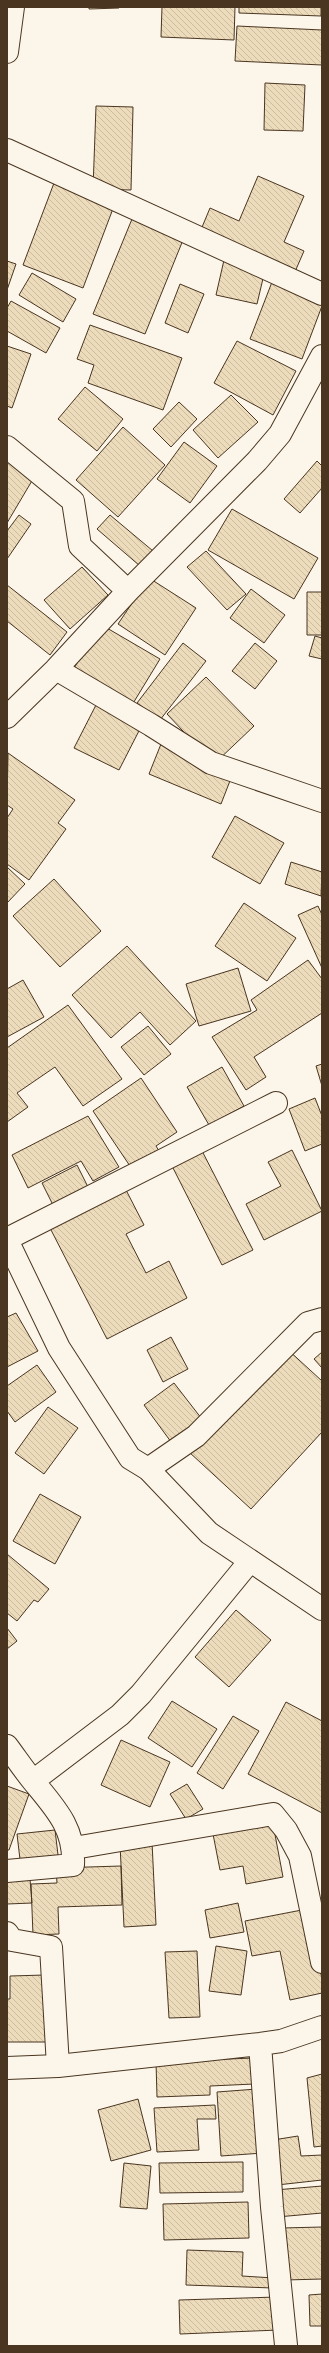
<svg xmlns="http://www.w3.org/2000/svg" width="329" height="2353" font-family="'Open Sans',sans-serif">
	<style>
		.building { fill: url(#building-back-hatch); stroke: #4a3520 }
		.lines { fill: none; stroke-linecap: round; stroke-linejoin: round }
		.minor-casing { stroke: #4a3520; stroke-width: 24 }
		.secondary-casing { stroke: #4a3520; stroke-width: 24 }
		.minor { stroke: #fbf6e9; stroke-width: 22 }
		.secondary { stroke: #fbf6e9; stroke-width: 22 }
	</style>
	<defs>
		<pattern id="building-back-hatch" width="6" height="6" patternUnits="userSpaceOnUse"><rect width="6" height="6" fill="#ecdcbc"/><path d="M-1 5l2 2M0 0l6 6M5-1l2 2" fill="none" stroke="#ccbda1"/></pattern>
	</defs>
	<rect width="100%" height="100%" fill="#fbf6e9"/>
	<path class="building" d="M89,7H119V8L89,9Z
		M162,7H235L234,40L161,37Z
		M239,7H321V16L239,13Z
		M237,26L322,30V65L235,61Z
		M265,83L305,85L303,131L264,130Z
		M96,106L133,107L131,190L93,189Z
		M258,176L304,196L284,242L304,251L294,274L200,232L210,208L239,221Z
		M54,183L114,206L83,288L23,265Z
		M132,219L183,240L145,334L93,314Z
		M224,260L265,270L257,304L216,295Z
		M7,261L16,264L7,290Z
		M32,273L76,299L63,322L19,295Z
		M272,282L322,301V306L302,359L250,339Z
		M180,284L204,294L188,333L165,323Z
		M11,301L60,328L46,353L7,331V308Z
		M90,325L182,358L163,410L88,383L94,365L77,359Z
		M237,341L296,371L273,415L214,383Z
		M7,346L31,354L12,408L7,406Z
		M85,387L123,419L97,451L58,419Z
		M231,395L258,422L218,458L193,430Z
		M179,402L197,419L171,447L153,429Z
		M123,427L165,465L118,517L76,480Z
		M184,442L217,466L190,503L157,479Z
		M7,457L36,474L7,523Z
		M317,461L322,466V488L300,513L284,499Z
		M232,509L318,558L294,599L208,550Z
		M19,515L31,524L7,559V531Z
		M110,515L153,551L140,566L97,529Z
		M206,551L246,594L227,610L187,567Z
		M82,567L108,595L70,629L44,600Z
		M149,578L196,608L165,655L118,624Z
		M7,585L67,632L50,655L7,621Z
		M251,589L285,615L264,643L230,618Z
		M307,592H322V635H307Z
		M100,624L160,659L132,705L73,670Z
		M315,636L322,638V659L309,656Z
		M183,643L206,661L160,720L137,703Z
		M255,643L277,661L255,689L232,671Z
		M206,677L254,726L214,764L167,714Z
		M97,703L142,725L119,770L74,748Z
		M161,744L233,773L221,804L149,774Z
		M8,753L75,800L58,823L66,829L29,880L7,864V818L13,809L7,805Z
		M235,816L284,843L260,884L212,857Z
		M291,862L322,872L321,896L285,884Z
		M7,867L25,884L7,903Z
		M54,879L101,931L60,967L13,916Z
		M244,903L296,938L267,981L215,946Z
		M318,906L322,915V968L298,915Z
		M127,946L196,1021L170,1045L140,1012L111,1038L72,995Z
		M308,960L322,979V1013L254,1057L266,1077L246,1090L212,1037L257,1010L251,1000Z
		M238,968L251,1011L199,1026L186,984Z
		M23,980L44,1017L7,1037V989Z
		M68,1005L122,1079L83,1106L55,1067L17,1093L28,1107L7,1122V1048Z
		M148,1026L171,1054L144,1075L121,1047Z
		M322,1064V1086L316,1066Z
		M222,1067L244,1106L209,1125L187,1087Z
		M141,1078L177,1132L156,1146L161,1154L134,1172L93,1111Z
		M315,1098L322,1116V1144L305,1151L289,1109Z
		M88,1116L119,1167L93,1181L81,1161L28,1188L12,1155Z
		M200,1147L253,1250L222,1265L170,1162Z
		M292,1150L322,1211L264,1240L246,1204L281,1186L268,1162Z
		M77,1165L91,1193L56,1211L42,1183Z
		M126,1190L144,1225L126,1234L146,1273L169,1261L187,1298L107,1339L50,1228Z
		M16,1313L38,1351L7,1367V1317Z
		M171,1337L188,1369L163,1382L147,1350Z
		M286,1348L322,1381V1432L251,1509L189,1452Z
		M322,1352V1368L314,1359Z
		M37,1365L56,1392L15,1422L7,1411V1386Z
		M174,1383L205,1423L174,1446L144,1405Z
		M48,1407L78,1428L44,1474L15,1453Z
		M40,1494L81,1517L55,1564L13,1541Z
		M7,1554L49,1589L38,1602L34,1600L17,1621L7,1613Z
		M236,1610L271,1640L229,1687L195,1657Z
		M7,1628L17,1641L7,1649Z
		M172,1701L217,1729L192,1767L148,1738Z
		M286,1702L322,1721V1813L248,1774Z
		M233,1716L259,1731L223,1789L197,1773Z
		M121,1740L170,1762L150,1807L101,1785Z
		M187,1784L203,1809L186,1819L170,1794Z
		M7,1786L29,1794L9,1850H7Z
		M273,1824L283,1877L246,1884L243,1866L220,1870L213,1834Z
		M55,1830L59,1863L21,1868L17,1834Z
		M152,1842L156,1925L124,1927L120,1844Z
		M121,1866L122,1905L58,1907L59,1934L33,1935L31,1884L57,1883L56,1868Z
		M30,1879L32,1903L7,1904V1880Z
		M238,1903L244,1932L210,1938L205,1910Z
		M307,1909L322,1979V1993L290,2000L280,1951L252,1956L245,1921Z
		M216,1946L247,1951L241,1995L209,1991Z
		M197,1951L200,2017L169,2018L165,1952Z
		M45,1975L46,2042H7V1999H10V1976Z
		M253,2058L254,2084L210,2086V2095L157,2097L156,2062Z
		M322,2074V2146L314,2147L307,2078Z
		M257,2089L263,2153L221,2156L217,2092Z
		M138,2099L151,2150L111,2161L98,2110Z
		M215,2105L216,2119H197L199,2150L157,2152L154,2108Z
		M298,2136L301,2156L322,2155V2180L277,2185L273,2140Z
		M243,2162V2192L160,2193L159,2163Z
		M124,2163L151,2166L147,2209L120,2207Z
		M322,2186V2213L277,2217L275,2190Z
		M248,2202L249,2238L164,2240L163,2204Z
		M322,2227V2279L285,2280L282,2228Z
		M187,2250L243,2252L242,2276L274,2278L273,2288L186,2285Z
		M322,2294V2326H310L309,2295Z
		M277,2297L279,2330L180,2334L179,2300Z"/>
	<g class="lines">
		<g class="minor-casing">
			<path id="minor" d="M7,52L13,7
				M7,150L322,294
				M7,447L73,501L80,546L128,591
				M56,669L151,725L211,763L322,801
				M7,717L56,669L128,591L257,461L280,434L322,356
				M7,1239L276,1103
				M148,1469L196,1436L308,1323L322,1319
				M7,1746C16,1758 24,1770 33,1781C55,1808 75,1828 73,1865L7,1871
				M33,1781L120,1715L141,1694L250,1561
				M74,1848L273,1814L286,1830L300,1856L322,1962
				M7,1933L12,1940L51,1947L58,2066
				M260,2044L272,2207L286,2345
				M7,2068L58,2066L260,2044L281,2041L322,2027"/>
		</g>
		<g class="secondary-casing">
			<path id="secondary" d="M7,1240L59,1348L130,1458L148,1469L209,1533L322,1609"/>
		</g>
		<use href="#minor" class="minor"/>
		<use href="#secondary" class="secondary"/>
	</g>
	<rect width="329" height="2353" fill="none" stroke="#4a3520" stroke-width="16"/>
</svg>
